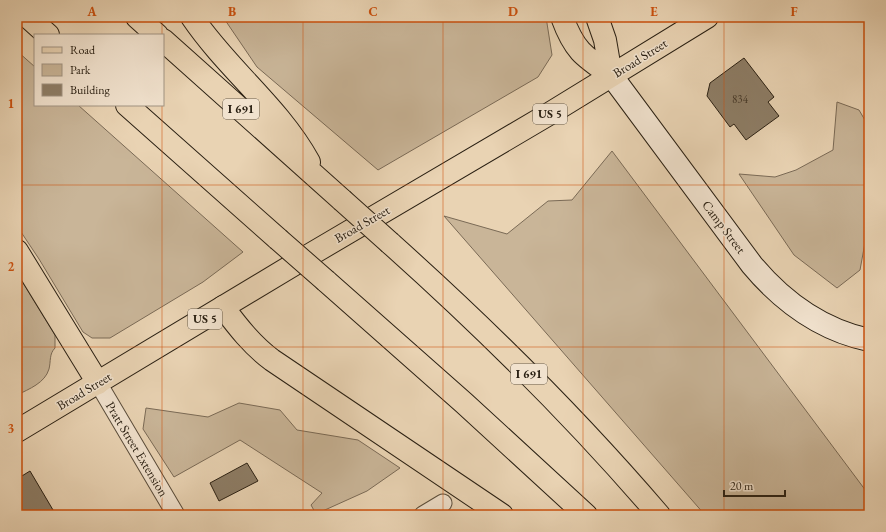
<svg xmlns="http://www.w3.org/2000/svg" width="886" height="532" font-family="'EB Garamond',serif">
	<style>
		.green { fill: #c9b598; stroke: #7a6a56 }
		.building { fill: #8d7d66; stroke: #2a2013 }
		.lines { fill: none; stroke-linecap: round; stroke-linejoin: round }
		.street-casing { stroke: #5a4d3b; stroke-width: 19 }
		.secondary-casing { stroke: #2a2013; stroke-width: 24 }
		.primary-casing { stroke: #2a2013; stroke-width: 24 }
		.highway-casing { stroke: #2a2013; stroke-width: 24 }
		.street { stroke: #f1e2ce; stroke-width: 17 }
		.secondary { stroke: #f1e2ce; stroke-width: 22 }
		.primary { stroke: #e9d3b3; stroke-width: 22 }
		.highway { stroke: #e9d3b3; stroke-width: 22 }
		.highway-bridge-casing { stroke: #2a2013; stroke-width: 24; stroke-linecap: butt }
		.highway-bridge { stroke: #e9d3b3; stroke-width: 22 }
		.grid { fill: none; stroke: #cc500d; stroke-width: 1; stroke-opacity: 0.55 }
		.labels { text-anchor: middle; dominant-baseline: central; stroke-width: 3; stroke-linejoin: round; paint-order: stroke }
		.number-label { font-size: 11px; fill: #433728 }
		.shield { fill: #f1e2ce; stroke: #665a4b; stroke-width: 1 }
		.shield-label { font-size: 12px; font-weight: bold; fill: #2a2013 }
		.street-label { font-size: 13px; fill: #2a2013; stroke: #f1e2ce }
		.neatline { fill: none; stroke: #cc500d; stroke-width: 1.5 }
		.grid-label { font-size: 13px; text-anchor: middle; font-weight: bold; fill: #cc500d }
	</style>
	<rect width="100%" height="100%" fill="#e9d3b3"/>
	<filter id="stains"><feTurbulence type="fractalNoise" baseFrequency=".005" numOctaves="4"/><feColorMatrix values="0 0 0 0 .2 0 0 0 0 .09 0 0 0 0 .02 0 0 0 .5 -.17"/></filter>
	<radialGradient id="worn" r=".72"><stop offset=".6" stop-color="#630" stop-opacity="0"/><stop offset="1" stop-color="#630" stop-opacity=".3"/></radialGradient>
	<path class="green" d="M223,17H546L552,55L538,77L378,170L257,67Z
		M17,51L35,67V105H78L243,252L203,282L110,338H92L83,332L39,259L17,226Z
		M837,102L859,110L869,127V221L860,270L837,288L794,255L739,174L775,177L796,170L833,150Z
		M612,151L869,495V515H705L444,216L507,234L548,201L572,200Z
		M17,273L55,335V348C49,354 51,361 49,369C45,383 29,389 17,395Z
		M239,403L280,410L297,430L358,440L400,468L367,491L316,514L311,505L322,493L240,440L174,477L143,429L146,408L208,417Z"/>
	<path class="building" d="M744,58L774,97L768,102L779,116L746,140L734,124L730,127L707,96L710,83Z
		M247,463L258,481L219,501L210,483Z
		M30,471L56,515H17V479Z"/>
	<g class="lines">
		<g class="street-casing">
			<path id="street" d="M98,383L176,515
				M423,515L443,503"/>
		</g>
		<g class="secondary-casing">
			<path id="secondary" d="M611,75L752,265C783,302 822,330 869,340"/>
		</g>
		<g class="primary-casing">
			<path id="primary" d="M17,431L313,253L549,114L707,17"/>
		</g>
		<g class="highway-casing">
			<path id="highway" d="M28,17L48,35
				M137,17L157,35
				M192,17C228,70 278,106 309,162
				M562,17C574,50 583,56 611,75
				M597,17L605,40L611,75
				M163,40L342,200
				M127,105L278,239
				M390,243C485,328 576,418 659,515
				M17,251L98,383
				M326,281L464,403L586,515
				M223,307C238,327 252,345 272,360L502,515"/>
		</g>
		<use href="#street" class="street"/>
		<use href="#secondary" class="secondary"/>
		<use href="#primary" class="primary"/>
		<use href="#highway" class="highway"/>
		<g class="highway-bridge-casing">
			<path id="highway-bridge" d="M342,200L390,243
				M278,239L326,281"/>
		</g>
		<use href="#highway-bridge" class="highway-bridge"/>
	</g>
	<path class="grid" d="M162,17V35M303,17V515M443,17V515M583,17V515M724,17V515M162,105V515M17,185H869M17,347H869"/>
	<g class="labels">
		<g class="number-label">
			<text x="740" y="99">834</text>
		</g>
		<g class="shield">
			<rect x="223" y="99" width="36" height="20" rx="3"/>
			<rect x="533" y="104" width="34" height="20" rx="3"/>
			<rect x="188" y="309" width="34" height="20" rx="3"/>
			<rect x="511" y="364" width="36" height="20" rx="3"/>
		</g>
		<g class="shield-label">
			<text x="241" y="109">I 691</text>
			<text x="550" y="114">US 5</text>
			<text x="205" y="319">US 5</text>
			<text x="529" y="374">I 691</text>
		</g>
		<g class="street-label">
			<text transform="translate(640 58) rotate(-32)">Broad Street</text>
			<text transform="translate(362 224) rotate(-30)">Broad Street</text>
			<text transform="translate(724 227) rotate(53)">Camp Street</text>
			<text transform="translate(84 391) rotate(-31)">Broad Street</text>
			<text transform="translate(137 449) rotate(59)">Pratt Street Extension</text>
		</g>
	</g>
	<rect width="886" height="532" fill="none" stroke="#e9d3b3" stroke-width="44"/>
	<rect x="34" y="34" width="130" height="72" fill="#f1e2ce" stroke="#a19483"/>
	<rect x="42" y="47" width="20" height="6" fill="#e9d3b3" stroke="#a19483"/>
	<text x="70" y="54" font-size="12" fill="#2a2013">Road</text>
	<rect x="42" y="64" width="20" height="12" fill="#c9b598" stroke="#a19483"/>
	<text x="70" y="74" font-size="12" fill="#2a2013">Park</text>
	<rect x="42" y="84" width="20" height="12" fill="#8d7d66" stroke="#a19483"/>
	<text x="70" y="94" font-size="12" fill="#2a2013">Building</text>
	<path d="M724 490v6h61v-6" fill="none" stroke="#2a2013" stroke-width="2"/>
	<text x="730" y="490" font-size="12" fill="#2a2013" stroke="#f1e2ce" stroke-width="3" paint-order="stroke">20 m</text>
	<rect x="22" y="22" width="842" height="488" class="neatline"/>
	<g class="grid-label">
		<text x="92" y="16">A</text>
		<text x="232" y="16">B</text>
		<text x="373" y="16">C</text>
		<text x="513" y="16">D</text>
		<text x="654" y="16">E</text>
		<text x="794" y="16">F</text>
		<text x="11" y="108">1</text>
		<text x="11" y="271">2</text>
		<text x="11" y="433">3</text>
	</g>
	<rect width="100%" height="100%" filter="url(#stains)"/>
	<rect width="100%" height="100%" fill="url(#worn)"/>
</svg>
